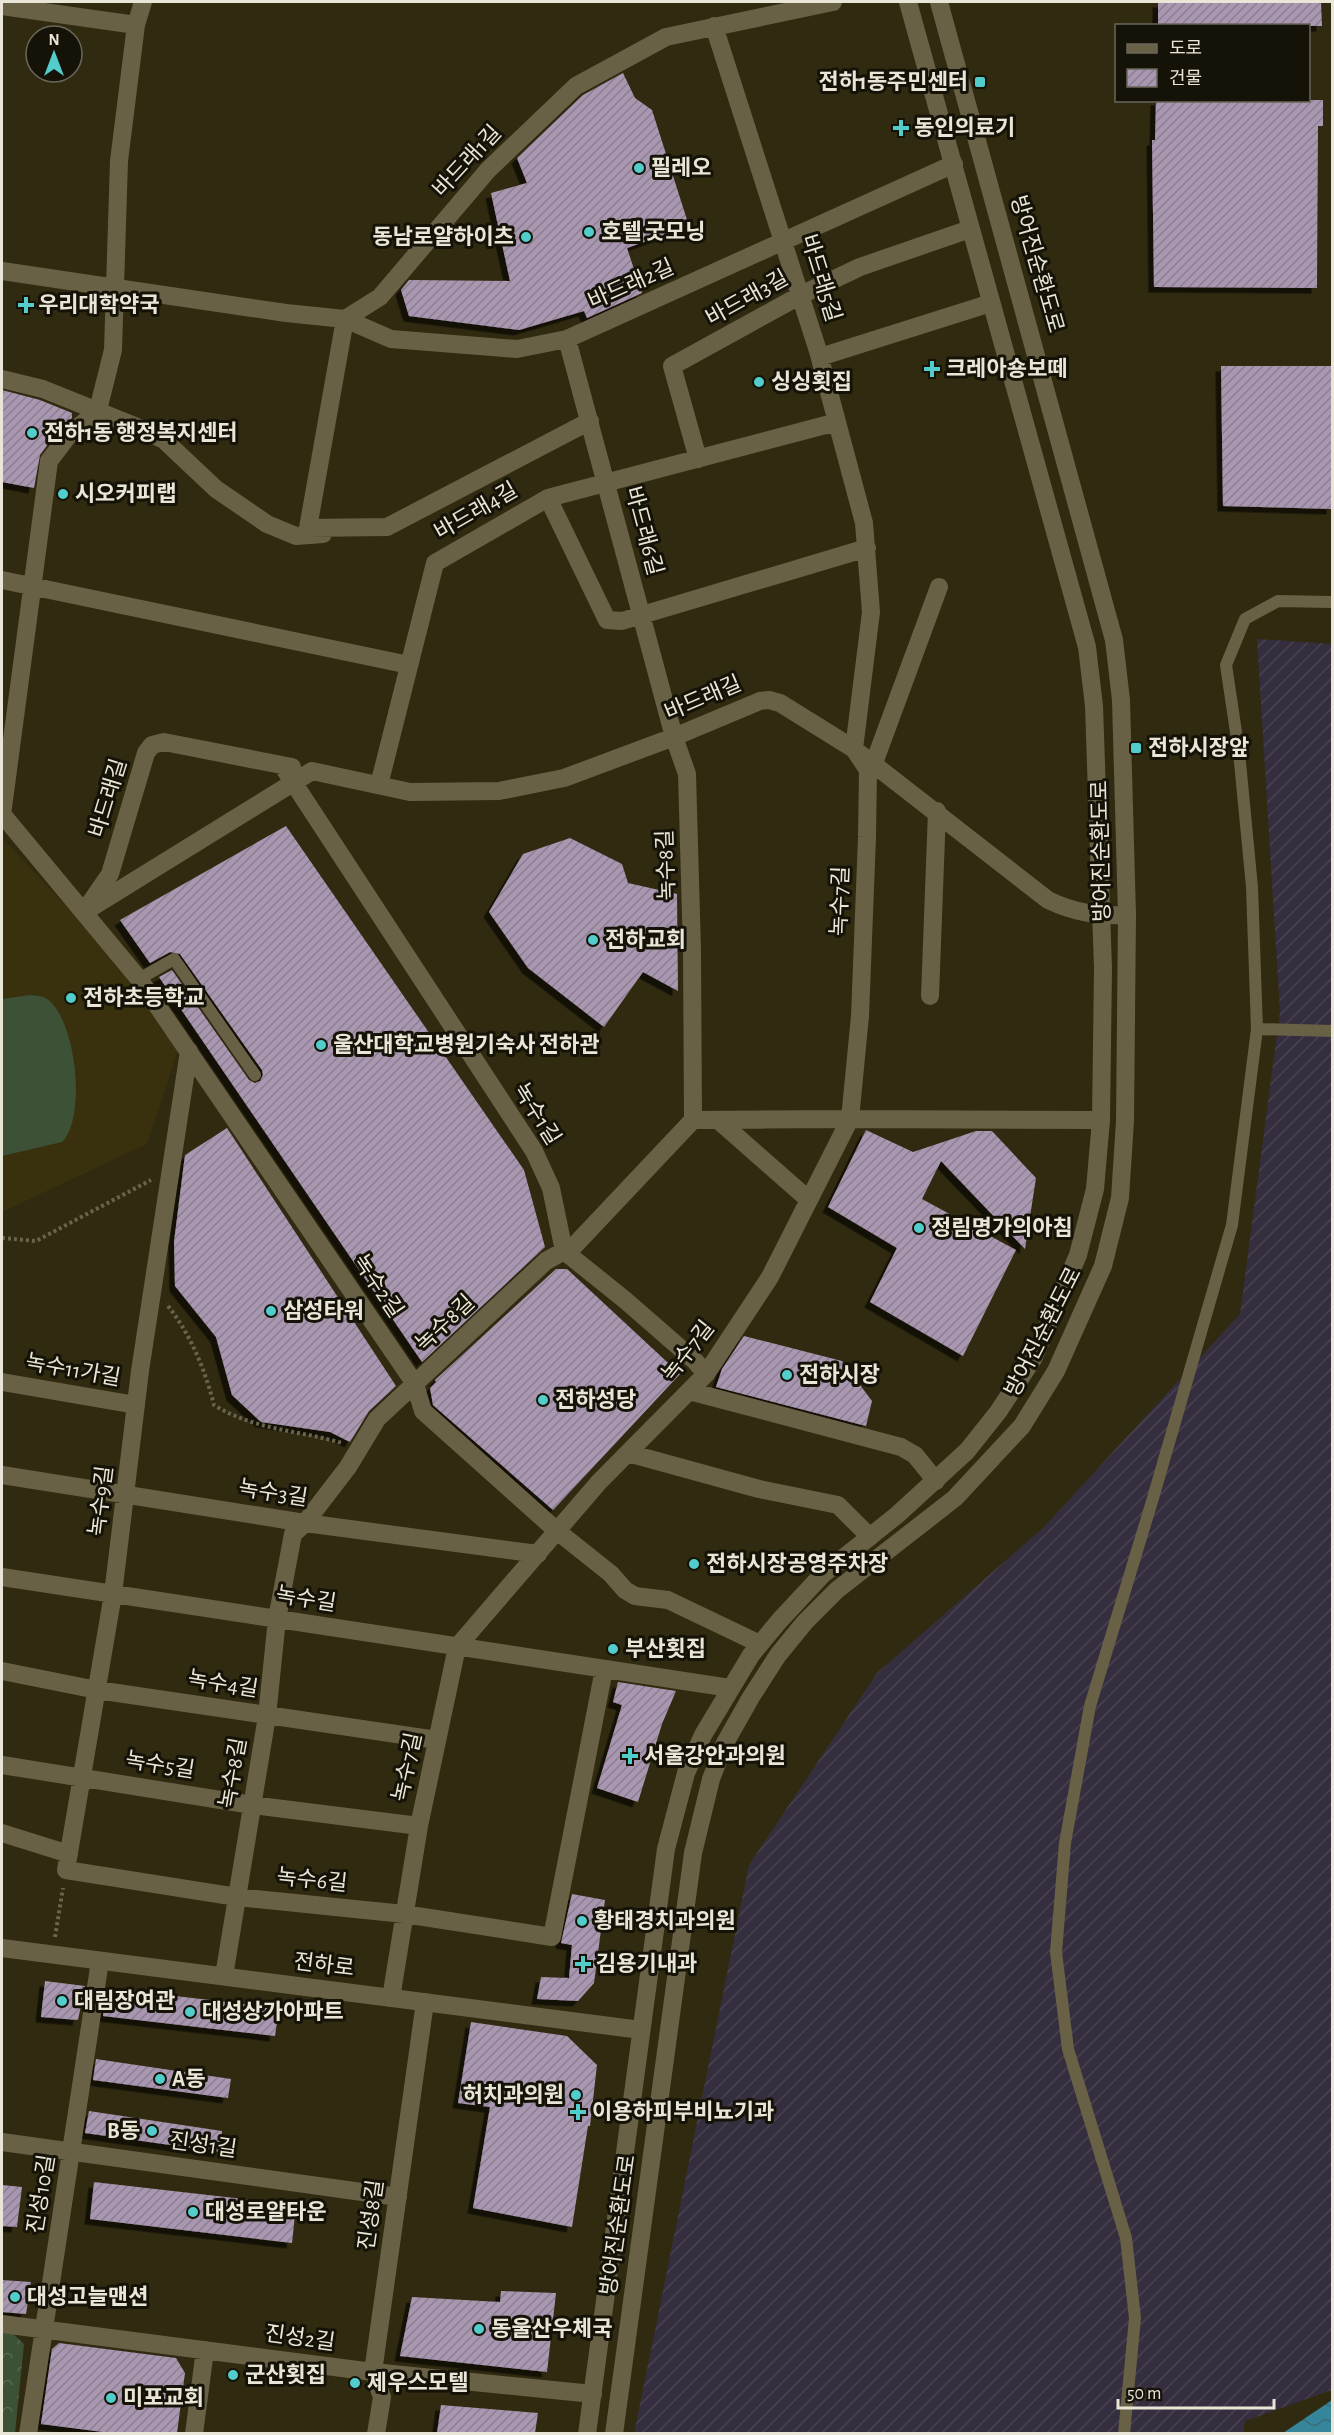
<svg xmlns="http://www.w3.org/2000/svg" width="1334" height="2435" font-family="'Alegreya Sans','Noto Sans KR',sans-serif">
	<style>
		.built { fill: #39300e }
		.industrial { fill: url(#industrial-furrows) }
		.park { fill: url(#park-crowns) }
		.pitch { fill: #3c5135 }
		.water { fill: url(#water-waves) }
		.building { fill: url(#building-hatch); filter: url(#shadow) }
		.lines { fill: none; stroke-linecap: round; stroke-linejoin: round }
		.path { stroke: #69644d; stroke-width: 4; stroke-dasharray: 3 3; stroke-linecap: butt }
		.lane { stroke: #686146; stroke-width: 12 }
		.street { stroke: #686146; stroke-width: 18 }
		.secondary { stroke: #686146; stroke-width: 18 }
		.poi-dot { fill: #52cdcc; stroke: #151308; stroke-width: 2 }
		.labels { text-anchor: middle; dominant-baseline: central; stroke-width: 6; stroke-linejoin: round; paint-order: stroke }
		.poi-label { font-size: 22px; font-weight: bold; fill: #eae6d7; stroke: #151308; text-anchor: start }
		.street-label { font-size: 22px; fill: #eae6d7; stroke: #151308 }
	</style>
	<defs>
		<pattern id="industrial-furrows" width="10" height="10" patternUnits="userSpaceOnUse" patternTransform="scale(1.5)"><rect width="10" height="10" fill="#352e3e"/><path d="M-1 1l2-2M0 10L10 0M9 11l2-2" fill="none" stroke="#494250"/></pattern>
		<pattern id="park-crowns" width="20" height="18" patternUnits="userSpaceOnUse" patternTransform="scale(1.5)"><rect width="20" height="18" fill="#3c5135"/><path d="M2 6a3 3 0 1 1 6 0M12 15a3 3 0 1 1 6 0" fill="none" stroke="#586a52"/></pattern>
		<pattern id="water-waves" width="16" height="10" patternUnits="userSpaceOnUse" patternTransform="scale(1.5)"><rect width="16" height="10" fill="#36869b"/><path d="M0 5q4-4 8 0t8 0" fill="none" stroke="#3c6c77"/></pattern>
		<pattern id="building-hatch" width="6" height="6" patternUnits="userSpaceOnUse" patternTransform="scale(1.5)"><rect width="6" height="6" fill="#a997b1"/><path d="M-1 1l2-2M0 6l6-6M5 7l2-2" fill="none" stroke="#8b7e8f"/></pattern>
		<filter id="shadow"><feDropShadow dx="-5.5" dy="5.5" stdDeviation="0" flood-color="#0009"/></filter>
	</defs>
	<rect width="100%" height="100%" fill="#302a10"/>
	<path class="built" d="M2,838L103,945L178,1050L147,1144L2,1212Z"/>
	<path class="industrial" d="M1257,639L1332,644V2390L1245,2421L1243,2433L634,2434L749,1865L877,1673L1043,1528L1240,1314L1280,1012Z"/>
	<path class="park" d="M2,2332L12,2333L24,2344L15,2433H2Z"/>
	<path class="pitch" d="M30,995C36,995 42,996 47,999C76,1019 87,1117 62,1142L2,1156V999Z"/>
	<path class="water" d="M1332,2400V2433H1283Z"/>
	<path class="building" d="M1158,2H1321L1322,26H1158Z
		M623,73L635,98L652,110L689,226L627,248L642,293L587,318L584,311L519,330L409,316L401,290L409,280L510,281L491,193L527,183L517,158L583,95Z
		M1156,100H1323V126H1318L1317,288L1154,287L1152,140H1155Z
		M1221,366H1332V509L1223,506Z
		M2,390L40,400L72,413V418L59,429L40,455L34,488L2,482Z
		M286,826L524,1170L545,1247L422,1362L159,977L172,970L249,1080L255,1083L260,1081L263,1075L262,1070L180,954L170,952L150,963L120,920Z
		M570,838L622,864L628,883L677,894L678,991L643,972L604,1027L528,968L489,912L523,854Z
		M227,1128L396,1386L369,1411L350,1442L330,1432L261,1422L232,1395L216,1337L175,1286L174,1242L185,1155Z
		M866,1130L913,1152L976,1131H992L1036,1178L1025,1249L941,1161L922,1199L1016,1250L963,1356L870,1302L897,1248L828,1207Z
		M556,1269H567L680,1374L553,1510L433,1405L430,1388L436,1382L435,1380Z
		M744,1336L842,1361L872,1401L866,1426L716,1387L722,1369Z
		M618,1682L676,1691L662,1724L638,1802L597,1788L622,1705L613,1702Z
		M572,1894L605,1900L594,1983L578,2001L537,1999L541,1977L569,1978L572,1945L561,1943Z
		M45,1981L85,1986L78,2020L41,2017Z
		M107,1988L279,2008L275,2036L103,2016Z
		M471,2022L567,2036L597,2065L590,2126H588L572,2227L473,2208L490,2107L458,2103Z
		M96,2059L231,2079L228,2098L93,2080Z
		M89,2111L222,2131L220,2152L85,2133Z
		M94,2182L296,2205L292,2243L90,2219Z
		M2,2185L22,2187L17,2227L2,2226Z
		M2,2280L31,2282L26,2314L2,2312Z
		M501,2291L556,2293L547,2372L400,2356L412,2297L500,2302Z
		M59,2343L176,2358L185,2373L177,2433H111L41,2424L52,2349Z
		M441,2405L538,2413L535,2433H437Z"/>
	<g class="lines">
		<path class="path" d="M2,1238L36,1241L151,1180
			M168,1306C191,1335 205,1370 214,1405C254,1430 298,1430 342,1443
			M55,1937L63,1888"/>
		<path class="lane" d="M139,979L174,959L255,1075
			M1257,1029L1332,1031
			M1124,2434L1135,2318L1126,2238L1068,2049L1056,1952L1065,1843L1090,1706L1153,1498L1232,1225L1257,1029L1252,887L1239,752L1226,665L1245,619L1278,601L1332,602"/>
		<path class="street" d="M2,6L136,25L119,161L113,350L98,410L68,436L49,461L2,815
			M136,25L143,2
			M2,271L286,313L345,319L380,297L488,170L576,86L666,37L833,2
			M820,357L991,303
			M2,379L43,389L135,426L164,440L216,489L267,524L296,536L323,534
			M590,421L387,527L308,528L345,319L391,339L517,349L567,339L954,164
			M698,459L672,366L801,295L860,267L970,229
			M548,498L607,620L622,621L642,615L867,548
			M2,580L409,665
			M874,763L939,587
			M282,765L534,1151L551,1188L564,1251L625,1300L695,1361L706,1374
			M379,785L435,563L548,498L837,422
			M2,814L139,979L415,1384L423,1411L557,1531L611,1574L625,1590L635,1596L668,1600L760,1644
			M88,906L110,874L146,753L152,745L164,742L292,767
			M84,912L312,771L410,792L499,791L564,778L674,737L760,701L769,700L780,703L854,749L1048,900C1075,913 1098,916 1127,915
			M930,996L937,811
			M189,1051L140,1371L113,1594L66,1870L237,1897L404,1914L552,1937L604,1669
			M693,1120L850,1119L1101,1120
			M718,1120L809,1200
			M2,1382L136,1405
			M689,1391L901,1447L915,1455L936,1481
			M628,1453L759,1489L838,1505L870,1537
			M2,1475L305,1523L538,1554
			M2,1577L730,1688
			M2,1671L97,1690L437,1740
			M2,1765L252,1805L419,1826
			M2,1833L69,1854
			M224,1976L267,1716L277,1619L293,1534L305,1523L348,1467L377,1419L546,1261L575,1245L693,1120L692,950L687,774L674,737L567,339
			M391,1998L419,1826L457,1647L599,1482L706,1374L770,1277L850,1119L860,1016L867,837L868,770L854,749L871,612L864,523L818,351L714,26
			M2,2142L398,2197
			M2,2324L373,2372L593,2394
			M28,2434L100,1961
			M194,2434L205,2350
			M376,2434L382,2397L373,2372L425,2002"/>
		<path class="secondary" d="M2,1948L641,2030
			M587,2434L666,1849L686,1773L703,1735L751,1655L780,1620L822,1575L897,1515L967,1451L998,1412L1033,1359L1078,1255L1095,1189L1101,1120L1103,968L1094,706L1087,647L908,2
			M614,2434L693,1853L711,1779L725,1743L751,1697L778,1655L805,1622L837,1590L955,1498L1022,1426L1056,1371L1103,1266L1120,1198L1125,1121L1127,915L1121,700L1114,640L939,2"/>
	</g>
	<g class="poi-dot">
		<rect x="974" y="76" width="12" height="12" rx="3"/>
		<path d="M898 119h6v6h6v6h-6v6h-6v-6h-6v-6h6z"/>
		<circle cx="639" cy="168" r="6"/>
		<circle cx="589" cy="232" r="6"/>
		<circle cx="526" cy="237" r="6"/>
		<path d="M23 296h6v6h6v6h-6v6h-6v-6h-6v-6h6z"/>
		<path d="M929 360h6v6h6v6h-6v6h-6v-6h-6v-6h6z"/>
		<circle cx="759" cy="382" r="6"/>
		<circle cx="32" cy="433" r="6"/>
		<circle cx="63" cy="494" r="6"/>
		<rect x="1130" y="742" width="12" height="12" rx="3"/>
		<circle cx="593" cy="940" r="6"/>
		<circle cx="71" cy="998" r="6"/>
		<circle cx="321" cy="1045" r="6"/>
		<circle cx="919" cy="1228" r="6"/>
		<circle cx="271" cy="1311" r="6"/>
		<circle cx="787" cy="1375" r="6"/>
		<circle cx="543" cy="1400" r="6"/>
		<circle cx="694" cy="1564" r="6"/>
		<circle cx="613" cy="1649" r="6"/>
		<path d="M627 1747h6v6h6v6h-6v6h-6v-6h-6v-6h6z"/>
		<circle cx="582" cy="1921" r="6"/>
		<path d="M580 1955h6v6h6v6h-6v6h-6v-6h-6v-6h6z"/>
		<circle cx="62" cy="2001" r="6"/>
		<circle cx="190" cy="2012" r="6"/>
		<circle cx="160" cy="2079" r="6"/>
		<circle cx="576" cy="2095" r="6"/>
		<path d="M575 2103h6v6h6v6h-6v6h-6v-6h-6v-6h6z"/>
		<circle cx="152" cy="2131" r="6"/>
		<circle cx="193" cy="2212" r="6"/>
		<circle cx="15" cy="2297" r="6"/>
		<circle cx="479" cy="2329" r="6"/>
		<circle cx="233" cy="2375" r="6"/>
		<circle cx="355" cy="2383" r="6"/>
		<circle cx="111" cy="2398" r="6"/>
	</g>
	<g class="labels">
		<g class="poi-label">
			<text x="968" y="82" text-anchor="end">전하1동주민센터</text>
			<text x="914" y="128">동인의료기</text>
			<text x="651" y="168">필레오</text>
			<text x="601" y="232">호텔 굿모닝</text>
			<text x="514" y="237" text-anchor="end">동남로얄하이츠</text>
			<text x="38" y="305">우리대학약국</text>
			<text x="946" y="369">크레아숑보떼</text>
			<text x="771" y="382">싱싱횟집</text>
			<text x="44" y="433">전하1동 행정복지센터</text>
			<text x="75" y="494">시오커피랩</text>
			<text x="1148" y="748">전하시장앞</text>
			<text x="605" y="940">전하교회</text>
			<text x="83" y="998">전하초등학교</text>
			<text x="333" y="1045">울산대학교병원기숙사 전하관</text>
			<text x="931" y="1228">정림명가의아침</text>
			<text x="283" y="1311">삼성타워</text>
			<text x="799" y="1375">전하시장</text>
			<text x="555" y="1400">전하성당</text>
			<text x="706" y="1564">전하시장공영주차장</text>
			<text x="625" y="1649">부산횟집</text>
			<text x="644" y="1756">서울강안과의원</text>
			<text x="594" y="1921">황태경치과의원</text>
			<text x="596" y="1964">김용기내과</text>
			<text x="74" y="2001">대림장여관</text>
			<text x="202" y="2012">대성상가아파트</text>
			<text x="172" y="2079">A동</text>
			<text x="564" y="2095" text-anchor="end">허치과의원</text>
			<text x="592" y="2112">이용하피부비뇨기과</text>
			<text x="140" y="2131" text-anchor="end">B동</text>
			<text x="205" y="2212">대성로얄타운</text>
			<text x="27" y="2297">대성고늘맨션</text>
			<text x="491" y="2329">동울산우체국</text>
			<text x="245" y="2375">군산횟집</text>
			<text x="367" y="2383">제우스모텔</text>
			<text x="123" y="2398">미포교회</text>
		</g>
		<g class="street-label">
			<text transform="translate(467 161) rotate(-47)">바드래1길</text>
			<text transform="translate(1037 264) rotate(74)">방어진순환도로</text>
			<text transform="translate(821 278) rotate(73)">바드래5길</text>
			<text transform="translate(631 284) rotate(-24)">바드래2길</text>
			<text transform="translate(747 298) rotate(-29)">바드래3길</text>
			<text transform="translate(476 511) rotate(-30)">바드래4길</text>
			<text transform="translate(644 531) rotate(75)">바드래6길</text>
			<text transform="translate(703 698) rotate(-23)">바드래길</text>
			<text transform="translate(108 798) rotate(-73)">바드래길</text>
			<text transform="translate(1101 851) rotate(-91)">방어진순환도로</text>
			<text transform="translate(666 865) rotate(-92)">녹수8길</text>
			<text transform="translate(840 901) rotate(-88)">녹수7길</text>
			<text transform="translate(537 1114) rotate(58)">녹수1길</text>
			<text transform="translate(378 1286) rotate(56)">녹수2길</text>
			<text transform="translate(445 1323) rotate(-43)">녹수8길</text>
			<text transform="translate(1043 1332) rotate(-63)">방어진순환도로</text>
			<text transform="translate(688 1351) rotate(-52)">녹수7길</text>
			<text transform="translate(73 1370) rotate(10)">녹수11가길</text>
			<text transform="translate(273 1493) rotate(9)">녹수3길</text>
			<text transform="translate(101 1501) rotate(-83)">녹수9길</text>
			<text transform="translate(306 1599) rotate(9)">녹수길</text>
			<text transform="translate(223 1684) rotate(9)">녹수4길</text>
			<text transform="translate(160 1765) rotate(9)">녹수5길</text>
			<text transform="translate(407 1767) rotate(-78)">녹수7길</text>
			<text transform="translate(233 1773) rotate(-80)">녹수8길</text>
			<text transform="translate(312 1880) rotate(6)">녹수6길</text>
			<text transform="translate(324 1965) rotate(7)">전하로</text>
			<text transform="translate(203 2145) rotate(8)">진성1길</text>
			<text transform="translate(41 2194) rotate(-81)">진성10길</text>
			<text transform="translate(371 2215) rotate(-82)">진성8길</text>
			<text transform="translate(618 2225) rotate(-82)">방어진순환도로</text>
			<text transform="translate(300 2338) rotate(8)">진성2길</text>
		</g>
	</g>
	<rect width="1334" height="2435" fill="none" stroke="#eae6d7" stroke-width="6"/>
	<rect x="1115" y="24" width="195" height="78" fill="#151308" stroke="#6a675b" stroke-width="1.5"/>
	<rect x="1127" y="44" width="30" height="9" fill="#686146" stroke="#6a675b" stroke-width="1.5"/>
	<text x="1169" y="54" font-size="18" fill="#eae6d7">도로</text>
	<rect x="1127" y="69" width="30" height="18" fill="url(#building-hatch)" stroke="#6a675b" stroke-width="1.5"/>
	<text x="1169" y="84" font-size="18" fill="#eae6d7">건물</text>
	<g transform="translate(54 54)"><circle r="28" fill="#151308" stroke="#6a675b" stroke-width="1.5"/>
	<path d="M0-4.5L10 22L0 15L-10 22Z" fill="#52cdcc"/>
	<text y="-9" font-size="16" font-weight="bold" text-anchor="middle" fill="#eae6d7">N</text>
	</g>
	<path d="M1118 2399v9h156v-9" fill="none" stroke="#eae6d7" stroke-width="3"/>
	<text x="1127" y="2399" font-size="18" fill="#eae6d7" stroke="#151308" stroke-width="4.5" paint-order="stroke">50 m</text>
</svg>
